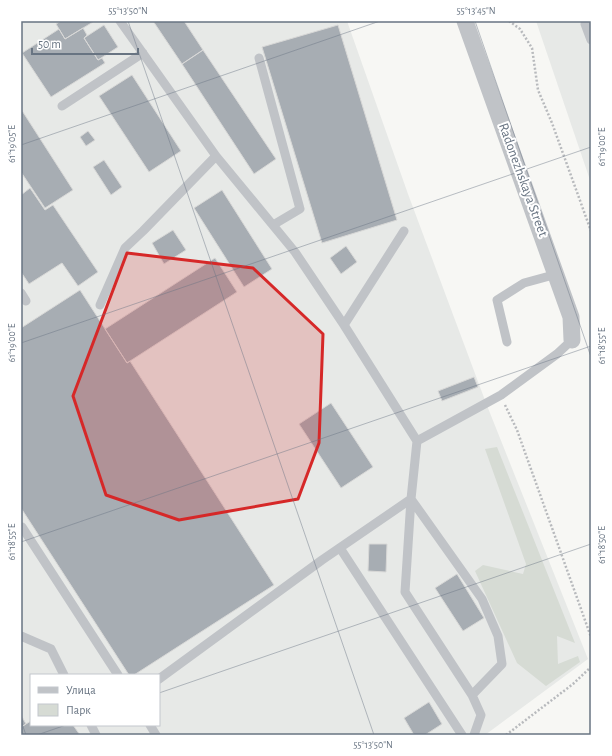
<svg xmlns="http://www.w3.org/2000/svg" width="612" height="756" font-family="'Alegreya Sans',sans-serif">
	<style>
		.built { fill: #e7e9e7; fill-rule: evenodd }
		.green { fill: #d6dbd4 }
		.building { fill: #a7adb3; stroke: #d8d8d7 }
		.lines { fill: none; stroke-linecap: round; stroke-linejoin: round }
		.path { stroke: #b8babd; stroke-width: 2.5; stroke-dasharray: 2 2; stroke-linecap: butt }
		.service { stroke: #c0c3c7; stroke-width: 9 }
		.minor { stroke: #c0c3c7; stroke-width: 17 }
		.marked { fill: #d62828; fill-opacity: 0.2; stroke: #d62828; stroke-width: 3; stroke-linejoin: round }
		.ticks { fill: none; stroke: #687482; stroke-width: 1; stroke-opacity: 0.45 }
		.labels { text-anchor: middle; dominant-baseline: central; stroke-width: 4; stroke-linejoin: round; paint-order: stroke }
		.street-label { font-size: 14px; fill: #687482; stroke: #fff }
		.neatline { fill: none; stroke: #687482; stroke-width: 1.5 }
		.ticks-label { font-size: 10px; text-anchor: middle; fill: #687482 }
	</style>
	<rect width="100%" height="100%" fill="#f7f7f4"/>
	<path class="built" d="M21,21H347L408,194L486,403L588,659L485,735H21ZM31,675H159V725H31Z
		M536,21H591V183Z"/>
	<path class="green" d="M497,447L575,643L557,636L558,664L578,656L580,662L546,686L517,663L475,571L483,565L523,574L526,564L485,449Z"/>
	<path class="building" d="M61,21H92L93,22L65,39L56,24Z
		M153,21H184L203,50L182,64Z
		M104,25L118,47L98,60L84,38Z
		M338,25L397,220L322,243L262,47Z
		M83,28L87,35L84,38L98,60L102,58L105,63L51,97L22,53L59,29L65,39Z
		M203,50L276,159L254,174L182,64Z
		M132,75L181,151L149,172L99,96Z
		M21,109L73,190L45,208L21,172Z
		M88,131L95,140L86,146L80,137Z
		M104,160L122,187L111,195L93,167Z
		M30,188L45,210L53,205L98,272L78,286L62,263L29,284L21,272V195Z
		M222,190L272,269L244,287L194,208Z
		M173,230L186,250L164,264L152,243Z
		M346,246L357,262L341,274L330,258Z
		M215,258L237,292L127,363L105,329Z
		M80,290L127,363L130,361L274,585L134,675H129L21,508V328Z
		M474,377L478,387L442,401L438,391Z
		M331,403L373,467L341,488L299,424Z
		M369,544H387L386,572L368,571Z
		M457,574L484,618L463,631L435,588Z
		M429,702L442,724L425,735H414L404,718Z
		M21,715L26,724L21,727Z
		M31,721V725H73L80,735H21V727Z"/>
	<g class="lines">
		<path class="path" d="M509,21L520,29L532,48L538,90L552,123L591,231
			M505,405L517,430L591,637
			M506,735L573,684L591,667"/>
		<path class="service" d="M120,21L216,156L295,252L344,325L417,441
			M591,22L585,24L591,40
			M259,58L300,209L273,225
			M62,106L143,53
			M21,293L26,301
			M100,305L125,248L143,231L216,156
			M344,325L404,231
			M507,342L497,300L524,283L557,274
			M411,499L405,592L472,695L481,715L474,735
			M411,499L482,599L498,636L502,664L472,695
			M22,527L118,675
			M340,548L462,735
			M21,636L51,649L64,675
			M159,679L322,560L411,499L417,441L501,395L557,354L572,340
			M91,725L96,735
			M150,725L156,735"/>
		<path class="minor" d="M465,21L571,317L572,340"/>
	</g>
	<path class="marked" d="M127,253L253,268L323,334L319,443L298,499L179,520L106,495L73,396Z"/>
	<path class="ticks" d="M128,21L374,735M475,21L591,357M21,145L380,21M21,343L591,147M21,542L591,346M159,693L591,544M21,721L26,735M37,735L66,725"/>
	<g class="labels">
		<g class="street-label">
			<text transform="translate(523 180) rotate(70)">Radonezhskaya Street</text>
		</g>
	</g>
	<rect width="612" height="756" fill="none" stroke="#ffffff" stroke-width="44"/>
	<rect x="30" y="674" width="130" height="52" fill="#ffffff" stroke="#c3c7cd"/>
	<rect x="38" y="687" width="20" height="6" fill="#c0c3c7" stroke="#c3c7cd"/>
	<text x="66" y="694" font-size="12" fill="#687482">Улица</text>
	<rect x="38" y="704" width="20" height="12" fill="#d6dbd4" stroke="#c3c7cd"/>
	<text x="66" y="714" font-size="12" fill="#687482">Парк</text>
	<path d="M32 48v6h106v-6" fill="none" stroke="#687482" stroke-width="2"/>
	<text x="38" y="48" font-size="12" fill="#687482" stroke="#ffffff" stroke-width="3" paint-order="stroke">50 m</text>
	<rect x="22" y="22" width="568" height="712" class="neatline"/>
	<g class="ticks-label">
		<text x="128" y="14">55°13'50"N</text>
		<text x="476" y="14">55°13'45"N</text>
		<text transform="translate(11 144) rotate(-90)" y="4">61°19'05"E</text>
		<text transform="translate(601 147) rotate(-90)" y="4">61°19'00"E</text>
		<text transform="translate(11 343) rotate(-90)" y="4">61°19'00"E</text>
		<text transform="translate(601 346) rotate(-90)" y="4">61°18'55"E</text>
		<text transform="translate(11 542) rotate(-90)" y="4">61°18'55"E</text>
		<text transform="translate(601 545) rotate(-90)" y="4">61°18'50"E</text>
		<text x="373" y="748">55°13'50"N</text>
	</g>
</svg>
